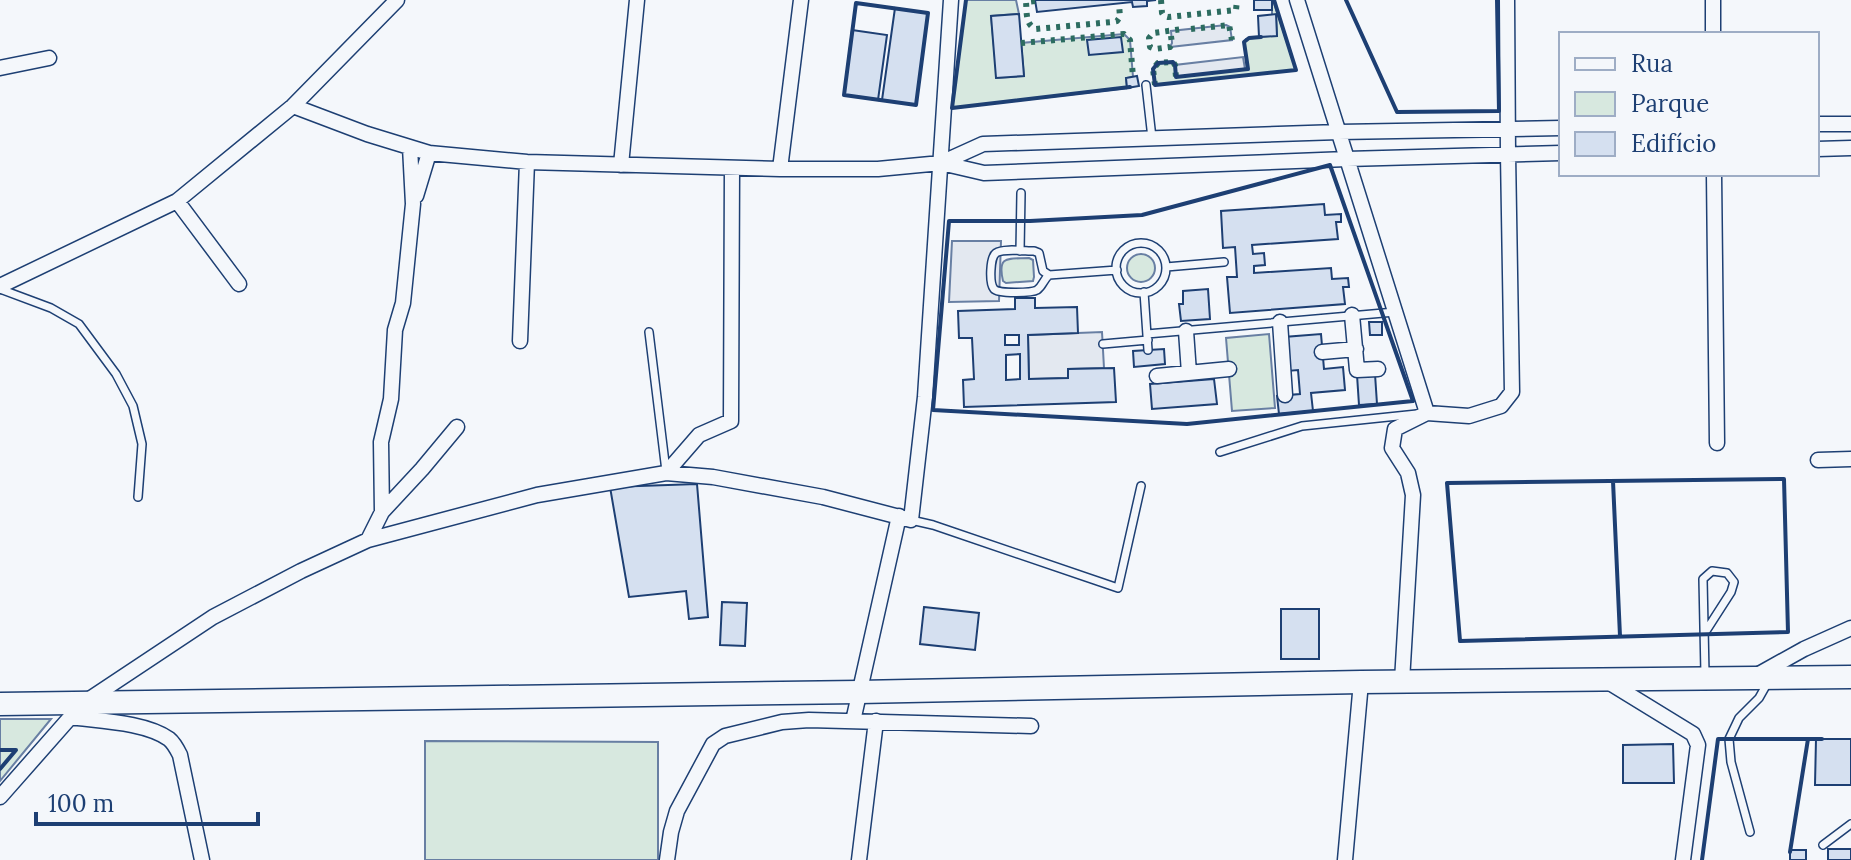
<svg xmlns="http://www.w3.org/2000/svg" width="1851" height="860" font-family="Lora,serif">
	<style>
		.green { fill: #d7e8df; stroke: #687fa3; stroke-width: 2 }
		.parking { fill: #e3e8f0; stroke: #687fa3; stroke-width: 2 }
		.building { fill: #d5e0f0; stroke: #1d3f73; stroke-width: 2; fill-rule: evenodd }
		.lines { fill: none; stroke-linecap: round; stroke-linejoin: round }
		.lane-casing { stroke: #1d3f73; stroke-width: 10 }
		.street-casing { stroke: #1d3f73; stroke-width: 17 }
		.primary-casing { stroke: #1d3f73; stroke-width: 25 }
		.lane { stroke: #f4f7fb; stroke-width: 7 }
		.street { stroke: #f4f7fb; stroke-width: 14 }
		.primary { stroke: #f4f7fb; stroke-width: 22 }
		.hedge { stroke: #2c6c60; stroke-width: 6; stroke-dasharray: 4 6; stroke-linecap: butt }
		.wall { stroke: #1d3f73; stroke-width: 4 }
	</style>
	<rect width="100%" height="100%" fill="#f4f7fb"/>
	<path class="green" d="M966,0H1016L1019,14L991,16L997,78L1024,76L1021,43L1124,34L1130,40L1133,77L1126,78L1127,88L952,108Z
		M1272,0H1273L1296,70L1155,85L1153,69L1158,63L1173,62L1175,65L1177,77L1247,69L1244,42L1246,39L1277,35L1276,15H1272Z
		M1127 268a14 14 0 1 1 28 0a14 14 0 1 1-28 0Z
		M1029,258L1033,260L1034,277L1033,281L1006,283L1003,281C997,255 1008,259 1029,258Z
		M1269,334L1275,408L1232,411L1226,338Z
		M0,719H51L0,781Z
		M425,741L658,742V860H425Z"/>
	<path class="parking" d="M1226,25L1230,27L1232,40L1170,47L1172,43L1171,31Z
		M1243,57L1245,69L1176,77L1175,65Z
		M952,241H1001L999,301L949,302Z
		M1102,332L1104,368L1068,369V378L1029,379L1028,335Z"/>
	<path class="building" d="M1035,0H1156L1147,1V6L1133,7L1132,2L1037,12Z
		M1254,0H1272V10H1254Z
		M895,8L928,13L916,105L882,100Z
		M1019,14L1024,76L996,78L991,16Z
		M1276,14L1277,36L1259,37L1258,16Z
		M852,30L887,35L878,100L844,95Z
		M1121,37L1123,52L1089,55L1087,40Z
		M1137,76L1139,86L1127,88L1126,78Z
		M1324,204L1325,215L1341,214V222H1336L1338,239L1252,245L1253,254L1264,253L1265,265L1254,266V273L1331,268L1332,279L1348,278L1349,287H1343L1345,304L1230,313L1227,277H1237L1235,247L1223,248L1221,211Z
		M1208,289L1210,319L1181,321L1179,304H1183V291Z
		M1015,298H1035V308L1077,307L1078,333L1028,335L1029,379L1068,378V369L1114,368L1116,402L964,407L963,380L974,379L972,338H959L958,311L1015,309ZM1005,335H1019V345H1005ZM1020,354V379L1006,380V355Z
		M1369,322H1382V335H1370Z
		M1321,334L1324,369L1343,367L1345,390L1311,393L1313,411L1279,414L1277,396L1300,394L1298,370L1287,371L1284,337Z
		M1164,349L1165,364L1134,367L1133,351Z
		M1375,374L1377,404L1359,405L1357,375Z
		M1214,379L1217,404L1152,409L1150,384Z
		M697,484L708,617L689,619L686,591L629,597L610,487Z
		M722,602L747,603L745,646L720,645Z
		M924,607L979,613L975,650L920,644Z
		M1281,609H1319V659H1281Z
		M1816,739H1851V785H1815Z
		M1673,744L1674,783H1623V745Z
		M1828,849H1851V860H1828Z
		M1790,850H1806V860H1790Z"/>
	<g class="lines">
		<g class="lane-casing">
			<path id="lane" d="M1146,85L1152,138
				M1116 268a25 25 0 1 1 50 0a25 25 0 1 1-50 0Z
				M1020,251L1021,193
				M1166,267L1224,262
				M1049,275L1043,271L1039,253L1034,251C1025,251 1003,248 996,253C990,257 989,283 994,289C998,294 1032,293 1037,290C1043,286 1043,280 1049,275L1117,270
				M0,289L51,308L79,324L116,374L133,406L142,444L138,497
				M1144,292L1148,350
				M649,332L666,471
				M1147,334L1395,312
				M1103,344L1148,340
				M1220,452L1302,426L1417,414
				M911,520L933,525L1118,588L1141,486
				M1704,634L1731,592L1734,582L1727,573L1712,571L1703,579L1705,674
				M1750,832L1731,762L1729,739L1739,718L1759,698L1768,682
				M1823,845L1851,824"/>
		</g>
		<g class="street-casing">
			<path id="street" d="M1297,0L1427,413
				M1713,0V34
				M0,68L49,58
				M293,106L367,134L429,153L527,162L780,169H878L941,163L984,173L1347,159L1561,153
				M1817,124H1851
				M1817,149L1851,148
				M941,163L983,144L1339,132L1561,128
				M621,165L637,0
				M780,169L801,0
				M1714,174L1717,443
				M416,196L429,153
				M177,201L239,284
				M0,286L177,201L293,106L397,0
				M1352,315L1357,370L1378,369
				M1280,322L1285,395
				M1186,331L1189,373
				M520,341L527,162
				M1322,352L1356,349
				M1157,376L1229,369
				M1818,460L1851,459
				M666,473L699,435L731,421L732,168
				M382,512L381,442L391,399L395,330L403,303L413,204L410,147
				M368,540L382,512L422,469L457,427
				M1759,674L1804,649L1851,628
				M1605,680L1693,734L1698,745L1683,860
				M1402,681L1413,495L1408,473L1392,448L1395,429L1427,413L1469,416L1501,406L1512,392L1508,154L1507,0
				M70,717C99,721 145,722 169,739C174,743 177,749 180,755L202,860
				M853,721L899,516
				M0,797L82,704L213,617L301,571L368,540L537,495L666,473L713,477L823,497L911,520L925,397L951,0
				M667,860L671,832L677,811L713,744L725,736L782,722L809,720L1031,726
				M859,860L876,721
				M1345,860L1361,682"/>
		</g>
		<g class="primary-casing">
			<path id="primary" d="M0,704L859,692L1361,682L1851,677"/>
		</g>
		<use href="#lane" class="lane"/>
		<use href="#street" class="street"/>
		<use href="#primary" class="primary"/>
		<path class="hedge" d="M1161,0L1162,13L1164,16L1168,17L1236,10L1237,0
			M1035,1L1026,2C1027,12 1025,25 1036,29L1112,22L1117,21L1120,17L1119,4
			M1191,29L1229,25L1232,40
			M1171,36L1172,44L1170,47L1155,49L1150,47L1149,38L1153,33L1183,29
			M1021,43L1124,34L1130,40L1133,77
			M1155,85L1153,69L1158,63L1173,62L1175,65L1176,77"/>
		<path class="wall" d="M966,0L952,108L1130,87
			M1346,0L1397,112L1499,111L1497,0
			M856,3L928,13L916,105L844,95Z
			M1261,37L1249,38L1244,42L1248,69L1176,77L1175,65L1173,62L1158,63L1153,69L1155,85L1296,70L1274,0
			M1330,165L1413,401L1187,424L933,410L949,221H1030L1142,215Z
			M1784,479L1788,632L1460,641L1447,483Z
			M1613,481L1620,636
			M0,750H16L0,769
			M1790,852L1808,739H1822
			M1702,860L1718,739H1808"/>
	</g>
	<rect x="1559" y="32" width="260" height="144" fill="#f4f7fb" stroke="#9eadc5" stroke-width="2"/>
	<rect x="1575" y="58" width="40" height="12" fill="#f4f7fb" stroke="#9eadc5" stroke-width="2"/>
	<text x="1631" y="72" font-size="24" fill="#1d3f73">Rua</text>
	<rect x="1575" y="92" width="40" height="24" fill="#d7e8df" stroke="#9eadc5" stroke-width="2"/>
	<text x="1631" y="112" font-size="24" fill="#1d3f73">Parque</text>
	<rect x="1575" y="132" width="40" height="24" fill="#d5e0f0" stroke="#9eadc5" stroke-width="2"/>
	<text x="1631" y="152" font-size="24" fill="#1d3f73">Edifício</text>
	<path d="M36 812v12h222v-12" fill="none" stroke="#1d3f73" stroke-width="4"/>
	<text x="48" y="812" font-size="24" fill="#1d3f73" stroke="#f4f7fb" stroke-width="6" paint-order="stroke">100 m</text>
</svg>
